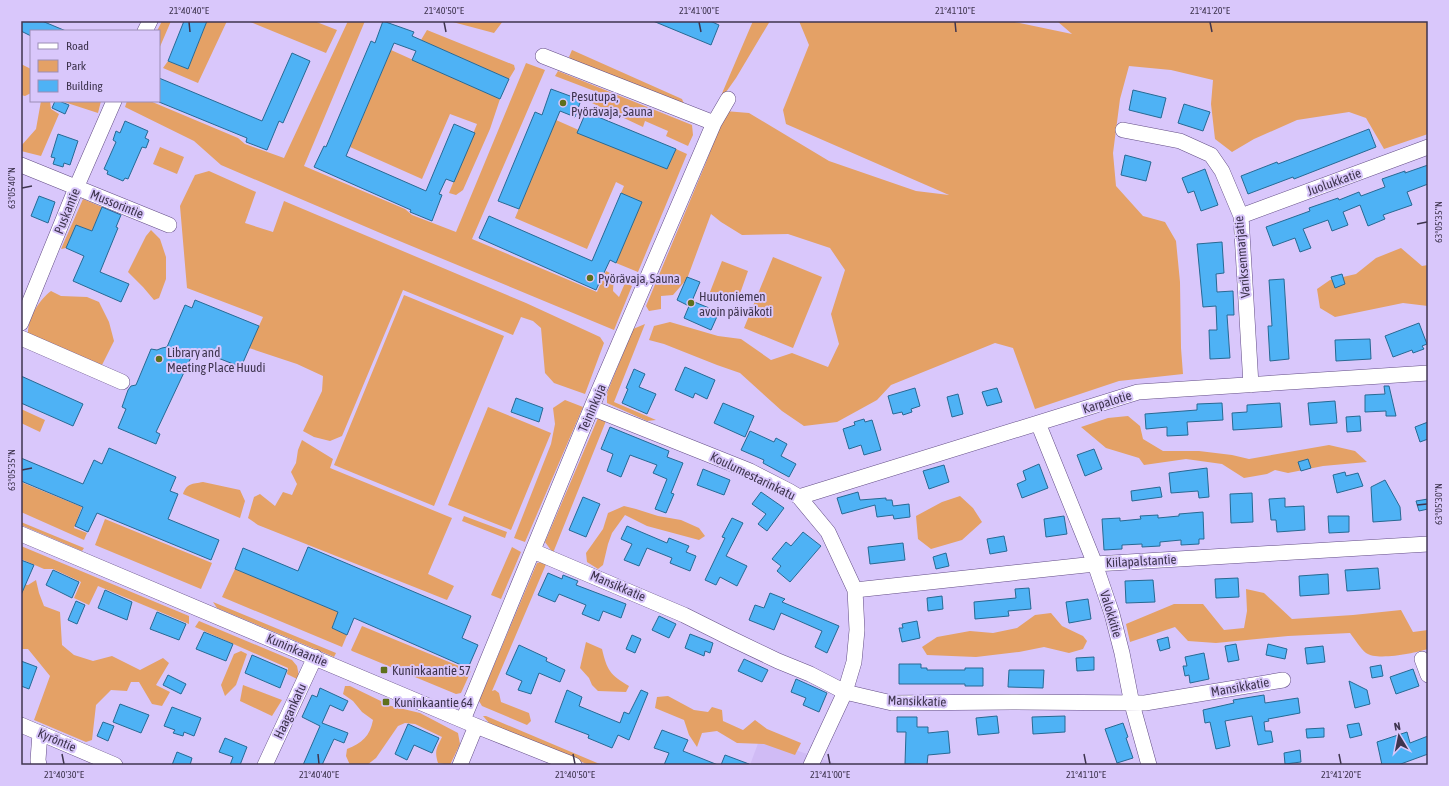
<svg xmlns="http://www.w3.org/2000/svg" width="1449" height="786" font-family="'Asap Condensed',sans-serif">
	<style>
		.built { fill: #d0bbf5 }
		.green { fill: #e4a166 }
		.building { fill: #4eb2f5; stroke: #286993 }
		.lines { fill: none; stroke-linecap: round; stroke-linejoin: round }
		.minor-casing { stroke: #634d86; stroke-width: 16 }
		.minor { stroke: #fff; stroke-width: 15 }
		.ticks { fill: none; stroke: #3f354f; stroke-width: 1.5 }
		.poi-dot { fill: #5e701d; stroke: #d9c7fb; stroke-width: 1.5 }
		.labels { text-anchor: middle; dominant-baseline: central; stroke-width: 4; stroke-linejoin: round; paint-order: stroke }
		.poi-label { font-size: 13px; fill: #3f354f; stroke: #d9c7fb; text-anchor: start }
		.street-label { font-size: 13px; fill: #3f354f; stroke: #d9c7fb }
		.neatline { fill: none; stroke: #3f354f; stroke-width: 1.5 }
		.ticks-label { font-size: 10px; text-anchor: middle; fill: #3f354f }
	</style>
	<rect width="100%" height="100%" fill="#d9c7fb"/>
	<path class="built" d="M760,738L840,765H750Z"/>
	<path class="green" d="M162,21H171L159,49V31H157Z
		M207,21H227L198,83L163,68L168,61L188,69Z
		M248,21H314L337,30L326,53Z
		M348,21H365L304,166L405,209L412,215L456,232L526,63L545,70L472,239L597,292L606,271L614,275L613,291L619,297L625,283L632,286L614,330L385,235L221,165L194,141L125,107L127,101H150L238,138L245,144L284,158Z
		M449,21H503L494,33Z
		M753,21H770L736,78L719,102L723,91Z
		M799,21H1010L1072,34L1057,21H1428V134L1384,149L1366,118L1349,112L1297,120L1254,139L1232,152L1215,139L1211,104L1213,80L1171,70L1129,66L1120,99L1113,153L1116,186L1143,216L1165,222L1176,241L1180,282L1181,348L1183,374L1119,381L1035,409L1013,348L995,343L891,385L877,400L837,422L804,426L782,411L740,373L717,365L664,344L649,340L654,326L670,322L718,336L741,339L771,360L792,353L828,367L839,344L831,314L845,270L830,248L788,234L742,235L721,222L711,214L687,279L673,295L661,296V309L649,311L646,306L705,165L721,123L725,111L749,113L829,161L916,191L949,195L786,124L783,110L809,45Z
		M427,30L514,65L515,69L509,79L421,40Z
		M391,50L500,99L490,129L463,190L456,195L449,193L477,124L450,114L422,179L350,147Z
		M572,50L682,99L685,106L575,63L569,57Z
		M21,64L31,69V93L25,96L21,95Z
		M558,71L692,125L693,135L688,146L666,136L668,131L645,121L643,127L592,103L597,92L555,76Z
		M41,101H50L51,109L59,114L41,156L21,151V146L36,129Z
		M61,101H101L98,113Z
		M556,120L667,169L676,149L687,154L638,272L616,263L641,202L621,193L624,186L616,182L587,249L515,218Z
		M160,147L184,157L177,174L153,164Z
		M209,171L256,192L245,223L273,232L284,201L526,303L600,337L604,343L585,394L554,383L545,373L541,328L533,321L521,317L513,335L403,290L342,436L330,441L314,437L303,431L322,391L323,376L297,364L249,348L263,317L187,288L180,206L195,175Z
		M83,199L102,207L92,231L76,225L66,248L61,249Z
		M151,230L160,239L166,257V279L159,298L154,300L143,287L128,272L146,236Z
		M1401,248L1422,266L1428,265V306L1403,303L1335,317L1320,308L1317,289L1330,280L1356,274L1376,258Z
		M773,257L822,277L793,348L744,328Z
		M722,261L748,271L737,302L710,292Z
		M51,291L61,296L87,297L99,302L109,322L114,341L102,365L28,333C28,318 39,300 51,291Z
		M404,295L504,336L434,506L334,465Z
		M645,324L614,402L656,420L647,421L607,403V393L633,329Z
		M565,400L583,407L525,542L514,538L551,444L555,424L553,408Z
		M488,407L551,433L511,530L448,505Z
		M21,409L45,420L40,432L21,423Z
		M1128,416L1140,426L1143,439L1163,451H1199L1232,455L1249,459L1329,445L1355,451L1367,462L1323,466L1288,473L1275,470L1267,474L1244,478L1222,464L1186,459L1144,465L1139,458L1106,448L1081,427L1108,418Z
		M598,418L606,421L553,553L545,542Z
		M302,440L333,459L330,468L452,518L428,574L454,586L447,600L258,525L248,518L254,497L260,494L275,506L283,492L292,495L297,484L291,472L296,463L298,450Z
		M21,482L82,507L74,528L87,533L84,540L21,512Z
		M203,482L240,490L245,501L240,518L183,494C187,483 192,484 203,482Z
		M960,496L973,508L982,522L962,540L931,549L918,539L916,516L942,502Z
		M624,506L636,509L658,516L681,520L699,528L705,536L699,540L647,526L625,515L612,533L608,544L603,565L598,569L587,562L586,553L603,529L608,513Z
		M464,516L507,532L505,538L462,521Z
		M105,519L212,563L201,589L95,545Z
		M21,522L84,548L82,551L21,525Z
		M21,546L189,616V624L98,586L89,605L74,598L81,582L53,569H44L21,559Z
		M512,547L521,552L501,599L491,595Z
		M545,561L547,562L492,691L495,690L499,693L501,702L529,713L531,721L527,725L482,706L479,701L537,563Z
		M235,569L338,612L332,628L347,635L342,647L222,597Z
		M36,580L39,593L44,606L60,612L62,645L74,655L93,661L112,656L140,670L163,658L169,663L156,685L170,692L162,706L152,704L139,682H131L127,691L111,690L96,705L92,740L86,742L34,720L50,676L28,649H21V584L28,585Z
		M1246,589L1264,593L1292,619L1353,615L1401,610L1413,632L1428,630V649C1415,653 1377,661 1366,653C1361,649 1354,638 1350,633L1288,636L1216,643L1188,641L1175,627L1130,642L1126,624L1174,604H1203L1224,630L1244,628L1247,611Z
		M213,602L336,653L334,657L217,608Z
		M1051,613L1062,626L1083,636L1087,641L1083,649L1069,653L1044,647L1019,652L976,657L927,655L922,647L937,637L970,631L993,633L1017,628L1035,615Z
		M199,621L292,660L297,666L299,676L297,679L287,674L288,668L195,627Z
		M362,626L471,671L461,693L456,694L352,651L351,650Z
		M586,642L602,649C607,670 610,675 629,686L626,692L598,691L592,685L589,678L580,668Z
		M241,651L247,654L236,685L225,696L221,685L234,654Z
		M243,685L282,700L272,716L240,701Z
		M345,686H350L391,706L420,713L458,733L460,744L450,765L438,763C434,750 437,748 442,737L415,724L405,723L398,726L376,758L367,765H350L346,756L347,749C362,743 370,736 373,720L362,712L353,701L343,694Z
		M668,696L694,710L708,712L712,707L722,710L723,721L743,730L755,720L767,729L801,743L795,755L764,744L737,743L717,731L702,733L697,747L689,735L684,720L655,708L657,697Z
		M483,716H486L602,765H589L489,723Z"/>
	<path class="building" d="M21,21H42L66,31H31V36L21,31Z
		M184,21H207L188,69L168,61Z
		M383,21L414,32L412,36L509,79L500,99L412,60L416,51L394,43L346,156L426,191L454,124L475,133L454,182L446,179L439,194L442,195L432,221L410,212L411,210L314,167L324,146L326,147L371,41L375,43Z
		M653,21H710L719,25L711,45Z
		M292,53L310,61L283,123L279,121L267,150L246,142L247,138L159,102V78L262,121Z
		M551,89L581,100L575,117L560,111L519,209L498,201L535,112L542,115Z
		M1133,90L1166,98L1161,118L1129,110Z
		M55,101H59L69,105L65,114L52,108Z
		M1184,104L1210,112L1203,131L1178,123Z
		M586,112L676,149L667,169L577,133Z
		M125,121L148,131L145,138L149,140L146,148L142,147L128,179L125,178L123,181L107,174L108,171L104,169L116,142L113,140L116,131L120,133Z
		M1369,129L1376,147L1294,179L1293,177L1248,194L1241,176L1277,162L1278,164Z
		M58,134L78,141L70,165L64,163L63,167L53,164L55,158L51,157Z
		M1125,155L1151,162L1146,181L1121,175Z
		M1428,165V184L1407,192L1412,205L1383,215L1385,219L1368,226L1360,205L1343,212L1348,225L1332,231L1328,220L1303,229L1311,248L1300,252L1295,238L1273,246L1266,227L1310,211L1309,208L1338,198L1339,200L1359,192L1361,196L1385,187L1382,179L1405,171V173Z
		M1205,169L1218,205L1201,211L1194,191L1188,193L1182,178Z
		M621,193L642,202L616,263L610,260L596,290L479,238L489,216L592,261Z
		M39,196L55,202L48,223L31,216Z
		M102,207L121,215L116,227L118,228L100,272L129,284L121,302L73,281L84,256L66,248L76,225L92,231Z
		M1222,242L1224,273L1216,274L1217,292L1233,291L1234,315H1227L1230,358L1210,359L1209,330H1217L1216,306L1203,307L1197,244Z
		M1342,274L1345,284L1335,288L1331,277Z
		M687,277L700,282L692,301L719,312L711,330L684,318L689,306L677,300Z
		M1284,279L1289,359L1270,361L1268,326H1272L1269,280Z
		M195,300L259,326L241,367L195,349L156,432L160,434L156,444L118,428L126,409L122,407L128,390L131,386L136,385L151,349L157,350L162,348L167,347L185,305L192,308Z
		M1419,323L1427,344L1422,346L1424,349L1413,353L1412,350L1393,357L1385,336Z
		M1370,339L1371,359L1336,361L1335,340Z
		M685,367L715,380L707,399L695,393L693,398L675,390Z
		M634,369L645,374L639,387L656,394L647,414L622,403L628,389L626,388Z
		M21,376L83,404L73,426L21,403Z
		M1384,386H1389L1396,416H1386V411L1365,412V395L1385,394Z
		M915,388L920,406L911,409L912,412L903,415L902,412L893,414L888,396Z
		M997,388L1002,402L987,406L982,392Z
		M958,394L963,414L952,417L947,397Z
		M516,398L543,408L539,422L511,412Z
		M1335,401L1337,423L1310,425L1308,403Z
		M723,403L754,416L745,437L714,423Z
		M1222,403L1223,420L1187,422L1188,435L1167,436V427L1146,429L1145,414L1197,410V404Z
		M1280,403L1282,427L1233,430L1232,413L1247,412V405Z
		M1360,416L1361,431L1347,432L1346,417Z
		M864,419L865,422L872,420L881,450L864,455L861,445L849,449L843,429L855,425L854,422Z
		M1428,422V439L1420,442L1415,427Z
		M610,427L669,451L667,457L683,463L671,493L674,494L666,513L655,509L667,479L653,473L657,465L630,455L621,477L607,471L613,454L601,449Z
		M750,431L774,442L776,438L787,444L781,456L796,464L789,477L763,463L764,460L741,450Z
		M109,448L176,477L170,491L178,494L168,519L219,540L211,560L97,513L88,532L75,526L83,507L21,481V458L83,484L94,460L102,464Z
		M1094,449L1102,469L1085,476L1077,455Z
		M1308,459L1311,468L1301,471L1298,462Z
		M1039,464L1048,488L1022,498L1017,484L1026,480L1023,471Z
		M944,465L949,482L929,489L923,471Z
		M1207,468L1209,497L1199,498L1198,491L1171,493L1169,473Z
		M703,469L730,480L724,495L697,485Z
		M1345,472L1346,476L1358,473L1363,486L1337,493L1333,475Z
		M1385,480L1400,507L1401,520L1373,522L1371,487Z
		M1160,487L1162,497L1132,501L1131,491Z
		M761,492L784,508L767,531L758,524L766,514L752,504Z
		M858,492L860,500L886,498V500H892L893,506L909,504L910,517L894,519L893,515L877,517L875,505L842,514L837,498Z
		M1252,493L1253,522L1231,523L1230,494Z
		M583,497L600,504L586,537L569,530Z
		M1285,498V507L1304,506L1305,530L1277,532L1276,520H1271L1269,499Z
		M1428,499V509L1419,511L1416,501Z
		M1203,512L1204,539H1199V544L1181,545V540L1160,542V546L1142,547V544L1122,545V549L1104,550L1102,519L1120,518V521L1141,519L1140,516L1158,515V518L1179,516V514Z
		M1064,516L1067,534L1046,537L1044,519Z
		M1328,516H1349V532L1329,533Z
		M732,518L743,523L726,556L747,566L737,586L720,577L716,585L705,580L725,538L722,537Z
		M627,526L667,543L669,538L689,546L686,552L696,556L690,571L670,563L672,558L647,548L639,566L624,560L632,544L621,539Z
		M803,532L821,546L790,582L777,571L781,566L772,559L786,542L791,546Z
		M1004,536L1007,551L990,554L987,539Z
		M903,543L905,560L870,564L868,547Z
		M308,547L471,616L462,638L478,645L468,668L354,618L347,635L332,628L338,612L235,569L243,548L298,571Z
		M946,553L949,566L936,569L933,557Z
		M21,560L34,565L21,595Z
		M1378,568L1380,589L1347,591L1345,570Z
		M53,570L79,582L72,598L46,585Z
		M548,573L562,579L563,575L578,581L576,585L626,604L621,618L603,611L599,621L582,614L586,605L559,594L555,602L538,595Z
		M1328,574L1329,594L1300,596L1299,576Z
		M1238,578L1239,597L1216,598L1215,579Z
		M1153,580L1155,602L1126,603L1125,581Z
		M1029,588L1031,609L1008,611L1009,616L975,619L974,602L1016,598L1015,589Z
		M105,590L132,602L127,620L98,608Z
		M770,593L785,599L782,602L839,626L827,653L815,647L822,631L781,613L774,630L749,620L755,605L764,608Z
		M942,596L943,609L928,611L927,598Z
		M1088,599L1091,619L1069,623L1066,602Z
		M76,601L85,605L77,624L68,620Z
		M157,612L186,624L179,640L150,629Z
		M659,616L676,624L669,638L652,630Z
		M917,621L920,638L902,642L899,628H903L902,624Z
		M204,632L233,644L226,661L196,649Z
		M690,634L713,643L710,653L705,651L704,656L685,648Z
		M632,635L641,639L635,653L626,649Z
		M1168,637L1170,648L1160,651L1157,640Z
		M1236,644L1239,660L1228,662L1225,646Z
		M1268,644L1287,649L1285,659L1266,655Z
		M519,645L547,658L546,661L565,670L560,682L539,673L531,694L518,690L522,681L506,674Z
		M1323,646L1325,662L1307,664L1305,648Z
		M1204,653L1209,679L1190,683L1189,675L1185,676L1183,666H1187L1185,657Z
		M252,655L287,670L280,688L245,673Z
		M1094,657V670L1077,671L1076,658Z
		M744,659L768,670L762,682L738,671Z
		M21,661L37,667L29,689L21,686Z
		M899,664H921V668H927V670H965V668H983V686H965V684H899Z
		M1381,665L1383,676L1372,678L1370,667Z
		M1413,669L1419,686L1396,694L1390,677Z
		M1009,670H1044L1043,688L1008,687Z
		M168,675L186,684L181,694L163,685Z
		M796,679L827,693L819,712L803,705L806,698L791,692Z
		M1349,681L1367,690L1370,704L1355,708Z
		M320,688L348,701L343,711L330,705L322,723L348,733L344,743L334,739L322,765H303L320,726L302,717L312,695L317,697Z
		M567,690L582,697L579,706L620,723L624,712L629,714L641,690L648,693L629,740L618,735L612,748L588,738L589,735L555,722Z
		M1264,695L1265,703L1298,698L1300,713L1268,719L1269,721L1264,722L1265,731H1271L1273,742L1258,745L1252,716L1225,721L1230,746L1216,749L1210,722L1205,723L1203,710L1234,703L1233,700Z
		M120,704L149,715L141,733L113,722Z
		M172,707L201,718L194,736L184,732L183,736L173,733L175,730L164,726Z
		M997,716L999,733L978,735L976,718Z
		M1065,716V732L1033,734L1032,717Z
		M897,717H917V727H928V733L948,731L950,753L928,755L927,765L905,764L906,732H897Z
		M103,722L114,726L108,741L97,736Z
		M1123,723L1128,737L1126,738L1133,758L1117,763L1105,729Z
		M1359,723L1362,735L1350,738L1347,725Z
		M408,724L439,738L432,753L414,745L407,760L395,754Z
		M1324,728V737L1307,738L1306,729Z
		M662,730L688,740L683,751L718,765H664L669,753L654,748Z
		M1407,732L1410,743L1428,736V754L1398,765H1382L1377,742Z
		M225,738L247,747L240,765H230L233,757L219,752Z
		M1300,750L1301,762L1285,764L1284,753Z
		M177,752L192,758L190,765H172Z
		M725,755L749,764V765H721Z"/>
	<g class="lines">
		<g class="minor-casing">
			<path id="minor" d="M145,31L150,21
				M543,56L714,123
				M1123,130L1180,141L1211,155L1222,171L1241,216L1251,385
				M21,165L169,225
				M1241,216L1428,147
				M21,323L76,188L114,101
				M21,338L122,382
				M592,408L750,471L789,491L799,497L828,532L855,590L857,630L854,662L845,692L811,765
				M1038,423L1095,564L1112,614L1122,653L1132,704L1149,765
				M799,497L1138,392L1428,373
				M21,534L476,726L574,765
				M533,551L684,615L732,639L778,661L810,674L845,692L892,703L1012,702L1145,703L1283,680
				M855,590L1095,564L1428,544
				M1422,659L1428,675
				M463,720L593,404L714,123L728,99
				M21,725L115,765
				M39,765L38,760L40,733
				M265,765L315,657
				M460,765L476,726"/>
		</g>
		<use href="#minor" class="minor"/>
	</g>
	<path class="ticks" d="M189,22L190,32M444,22L446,32M699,22L701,32M955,22L956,32M1210,22L1212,32M22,188L32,186M1417,224L1427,222M22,470L32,468M1417,505L1427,504M62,754L64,764M318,754L319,764M573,754L575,764M828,754L830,764M1084,754L1086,764M1339,754L1341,764"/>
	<g class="poi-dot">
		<circle cx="563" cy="103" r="4"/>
		<circle cx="590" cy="278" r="4"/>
		<circle cx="691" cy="303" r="4"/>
		<circle cx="159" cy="359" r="4"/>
		<rect x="380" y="666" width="8" height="8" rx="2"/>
		<rect x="382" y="698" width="8" height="8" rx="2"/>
	</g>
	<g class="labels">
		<g class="poi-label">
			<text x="571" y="96">Pesutupa,<tspan x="571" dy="15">Pyörävaja, Sauna</tspan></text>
			<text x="598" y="278">Pyörävaja, Sauna</text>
			<text x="699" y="296">Huutoniemen<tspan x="699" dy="15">avoin päiväkoti</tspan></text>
			<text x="167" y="352">Library and<tspan x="167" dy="15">Meeting Place Huudi</tspan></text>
			<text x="392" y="670">Kuninkaantie 57</text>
			<text x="394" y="702">Kuninkaantie 64</text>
		</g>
		<g class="street-label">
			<text transform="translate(1334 182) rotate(-20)">Juolukkatie</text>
			<text transform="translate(117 204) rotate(22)">Mussorintie</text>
			<text transform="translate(67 211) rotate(-68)">Puskantie</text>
			<text transform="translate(1242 257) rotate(-95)">Variksenmarjatie</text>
			<text transform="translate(1107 402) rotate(-17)">Karpalotie</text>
			<text transform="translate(592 408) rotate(-67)">Teininkuja</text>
			<text transform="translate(753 476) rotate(26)">Koulumestarinkatu</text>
			<text transform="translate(1141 561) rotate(-3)">Kiilapalstantie</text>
			<text transform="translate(618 586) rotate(23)">Mansikkatie</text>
			<text transform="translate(1111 614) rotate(73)">Valokkitie</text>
			<text transform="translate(297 650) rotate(23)">Kuninkaantie</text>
			<text transform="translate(1240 687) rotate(-10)">Mansikkatie</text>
			<text transform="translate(917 701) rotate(2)">Mansikkatie</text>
			<text transform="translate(290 711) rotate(-65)">Haagankatu</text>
			<text transform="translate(57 740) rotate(23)">Kyröntie</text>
		</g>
	</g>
	<rect width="1449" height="786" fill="none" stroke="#d9c7fb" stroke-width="44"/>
	<rect x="30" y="30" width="130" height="72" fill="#d9c7fb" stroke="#9b8db6"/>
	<rect x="38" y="43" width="20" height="6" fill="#ffffff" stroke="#9b8db6"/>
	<text x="66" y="50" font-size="12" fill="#3f354f">Road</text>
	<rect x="38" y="60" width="20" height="12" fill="#e4a166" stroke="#9b8db6"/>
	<text x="66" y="70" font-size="12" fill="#3f354f">Park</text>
	<rect x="38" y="80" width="20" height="12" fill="#4eb2f5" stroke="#9b8db6"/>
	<text x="66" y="90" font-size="12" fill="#3f354f">Building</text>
	<g transform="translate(1399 736) rotate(350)" stroke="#d9c7fb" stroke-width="3" paint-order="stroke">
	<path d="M0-3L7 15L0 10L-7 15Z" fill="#3f354f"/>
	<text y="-6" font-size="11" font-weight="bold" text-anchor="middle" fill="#3f354f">N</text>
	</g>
	<rect x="22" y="22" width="1405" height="742" class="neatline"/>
	<g class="ticks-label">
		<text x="189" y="14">21°40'40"E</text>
		<text x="444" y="14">21°40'50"E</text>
		<text x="699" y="14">21°41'00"E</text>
		<text x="955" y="14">21°41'10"E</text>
		<text x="1210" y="14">21°41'20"E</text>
		<text transform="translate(11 188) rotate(-90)" y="4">63°05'40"N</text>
		<text transform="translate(1438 222) rotate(-90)" y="4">63°05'35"N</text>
		<text transform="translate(11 470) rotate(-90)" y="4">63°05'35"N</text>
		<text transform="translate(1438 504) rotate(-90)" y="4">63°05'30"N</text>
		<text x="64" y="778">21°40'30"E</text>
		<text x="319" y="778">21°40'40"E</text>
		<text x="575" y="778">21°40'50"E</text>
		<text x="830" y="778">21°41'00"E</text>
		<text x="1086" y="778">21°41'10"E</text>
		<text x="1341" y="778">21°41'20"E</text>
	</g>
</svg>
